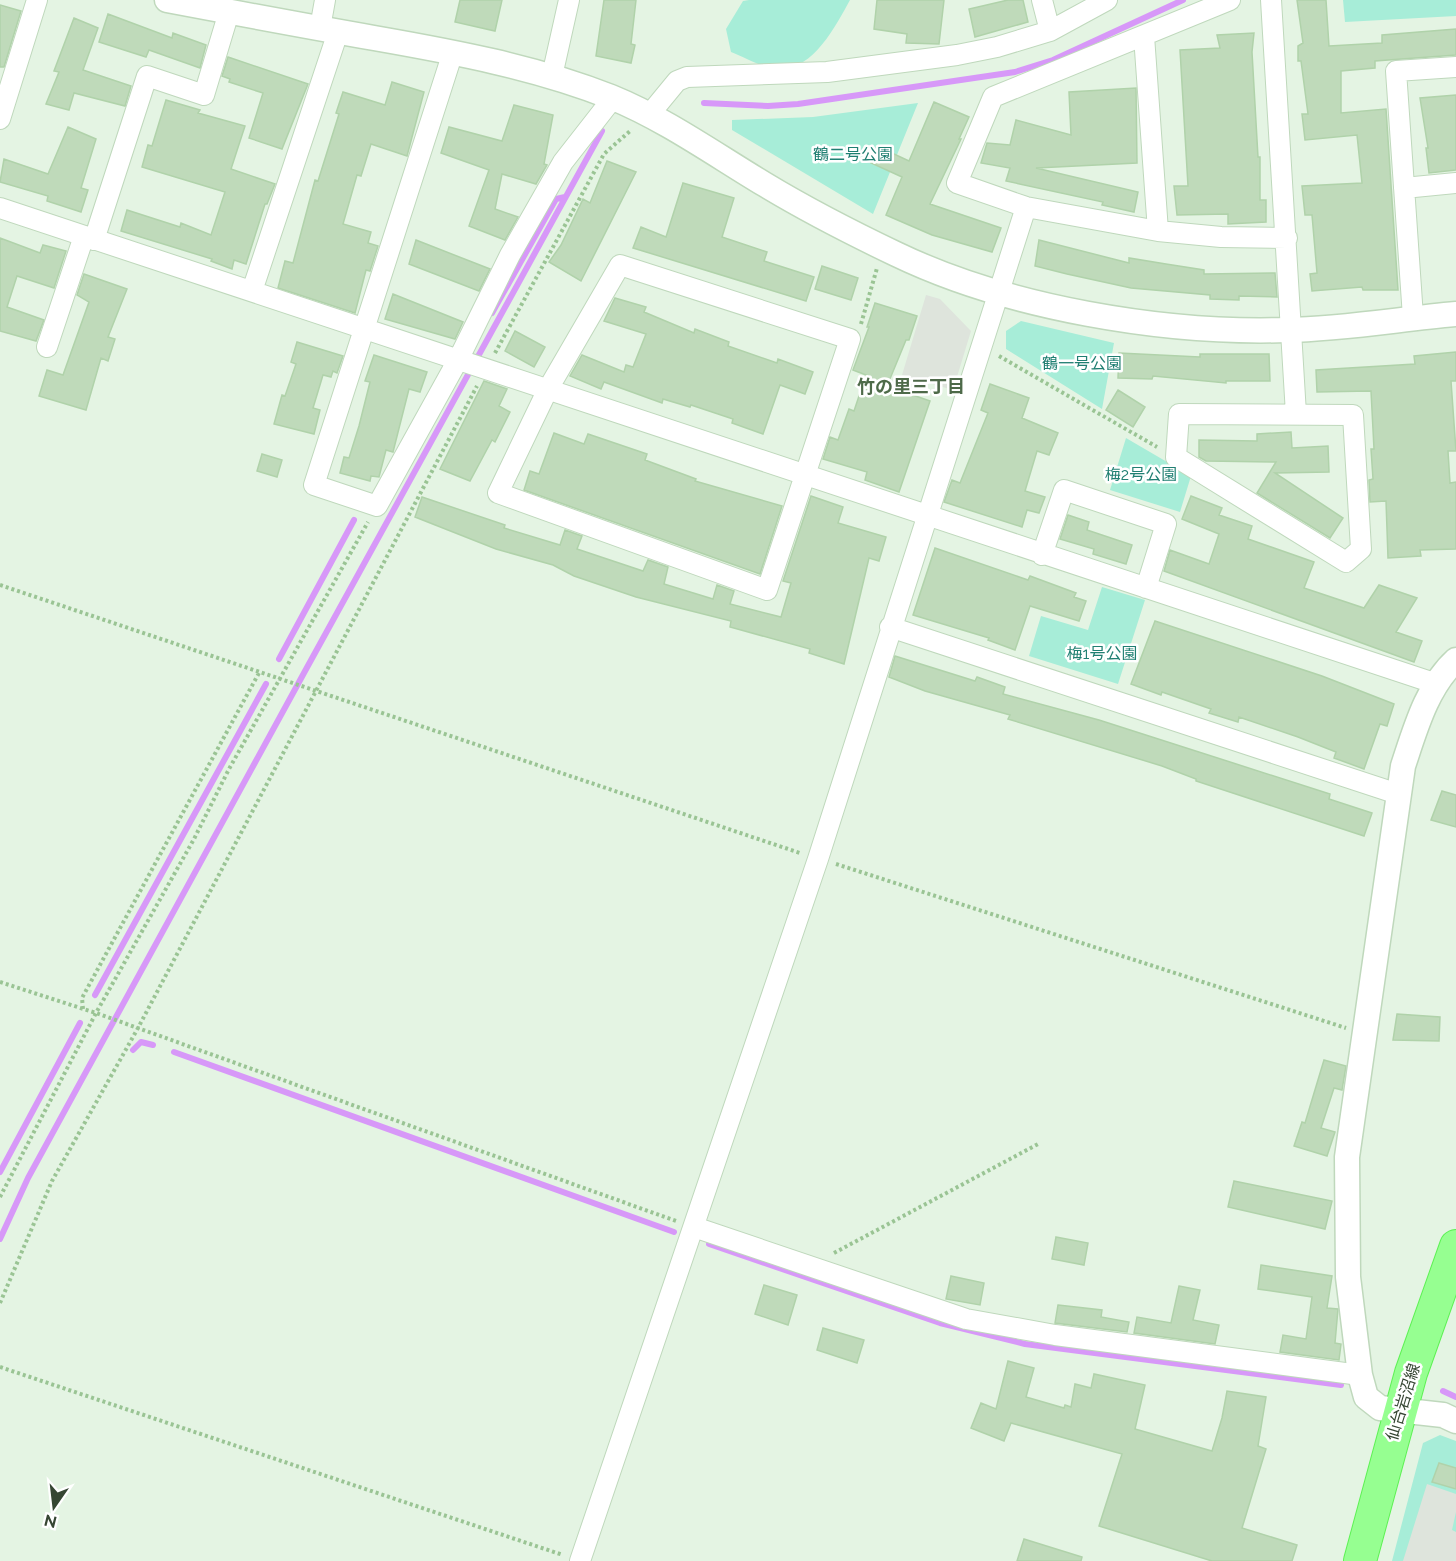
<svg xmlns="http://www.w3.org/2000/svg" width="1456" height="1561" font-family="Raleway,'Noto Sans JP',sans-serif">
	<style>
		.green { fill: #a7edd8 }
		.parking { fill: #dee4dc }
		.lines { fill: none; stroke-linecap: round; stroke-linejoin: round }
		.stream { stroke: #d798f8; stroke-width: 6 }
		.building { fill: #bfdaba; stroke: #b0d2aa; stroke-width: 1.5 }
		.minor-casing { stroke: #bfd8bc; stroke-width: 22 }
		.tertiary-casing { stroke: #bfd8bc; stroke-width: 27 }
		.primary-casing { stroke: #5df154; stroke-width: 34 }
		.path { stroke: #9ac494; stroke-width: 4; stroke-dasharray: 3 3; stroke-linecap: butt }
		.minor { stroke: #fff; stroke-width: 20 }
		.tertiary { stroke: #fff; stroke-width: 24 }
		.primary { stroke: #96ff91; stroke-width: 32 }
		.labels { text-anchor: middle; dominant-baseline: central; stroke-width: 5; stroke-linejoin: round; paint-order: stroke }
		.park-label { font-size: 16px; fill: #207f72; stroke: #fff }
		.street-label { font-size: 16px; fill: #364633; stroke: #fff }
		.neighbourhood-label { font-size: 18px; font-weight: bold; fill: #4e6a49; stroke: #fff }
	</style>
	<rect width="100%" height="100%" fill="#e4f4e3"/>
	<path class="green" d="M749,0H850C835,27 812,73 775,69C761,67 744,57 731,52L726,29L743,1Z
		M1343,0H1456V16L1345,22Z
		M918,103L873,214L732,130V120L813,117Z
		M1021,321L1114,343L1102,409L1006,349V331Z
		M1126,438L1191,476L1180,512L1110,490Z
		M1102,587L1145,600L1118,684L1029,656L1041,616L1088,630Z
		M1440,1435L1456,1441V1561H1392L1423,1443Z"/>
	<path class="parking" d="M926,295L940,299L971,331L953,390L902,375Z
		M1427,1484L1456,1494V1512L1452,1530L1456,1532V1561H1403Z"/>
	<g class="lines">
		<path class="stream" d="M704,103L768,106L798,104L1015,72L1053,60L1183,0
			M492,313L556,199L565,197
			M279,659L354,520
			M95,995L266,684
			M133,1050L141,1042L153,1045
			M174,1052L674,1232
			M0,1172L80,1023
			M0,1239L28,1178C220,829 408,479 602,131
			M709,1244L940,1323L1025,1344L1341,1385
			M1443,1391L1456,1397"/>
	</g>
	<path class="building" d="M460,0H502L495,31L455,22Z
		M604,0H636L631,44L635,45L631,63L596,56Z
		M877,0H944L939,44L906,43L907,34L874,29Z
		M1008,0H1023L1028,22L975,37L969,9Z
		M1297,0H1326L1329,46L1382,43V35L1456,29V55L1375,61V68L1341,71V113L1386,109L1398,290H1363L1362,287L1312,291L1310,274L1317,273L1312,215H1305L1302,186L1362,183L1357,135L1305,140L1302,114H1308L1301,61H1298V46L1303,43Z
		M0,5L21,11L4,67H0Z
		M108,14L172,38L173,33L206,45L200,68L149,50L146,57L99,42Z
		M74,18L98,28L83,70L131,86L125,106L74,93L69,110L46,104L59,72L54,71Z
		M1254,33L1252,52L1258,157H1260V200H1266V222L1228,224V214L1177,215L1174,186H1188L1180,50L1220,48L1217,35Z
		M228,57L308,84L282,149L249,138L263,93L229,82L230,79L222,76Z
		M392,82L424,92L407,156L371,144L361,176L357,175L343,224L371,232L368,243L378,246L370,271L366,270L355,313L278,288L285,261L293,263L315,180L318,181L339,114L336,113L343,92L385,105Z
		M1136,88L1137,163L1036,168L1138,192L1134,212L1102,205L1103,202L1006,181L1010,168L981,163L987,143L1010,145L1016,120L1071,135L1069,92Z
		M1456,95V170L1429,173L1426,148H1428L1420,98Z
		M166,100L200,110L198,113L245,126L231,169L275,184L267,204H265L246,264L234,260L232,269L211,261L212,259L121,231L127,210L180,227L181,223L211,235L225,192L142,167L148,145L152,146Z
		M934,102L969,117L959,139H961L930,204L1001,228L992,252L932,235L886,215L902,177L871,163L879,147L909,161Z
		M514,105L553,115L544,164L547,165L536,184L502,174L495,209L518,217L505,240L469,226L489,170L441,153L449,127L502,141Z
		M68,127L96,139L81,188L88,190L81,212L47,201L48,196L0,182L4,159L48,174Z
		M607,161L636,172L581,281L549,262L561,245L583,199L590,203Z
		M683,183L734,198L722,237L767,252L764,261L814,277L806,301L633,248L641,227L666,237Z
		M0,238L40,253L43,245L66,251L54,288L17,276L7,307L44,320L36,341L0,331Z
		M416,240L490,269L479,291L409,264Z
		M1039,240L1129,263V258L1166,264L1204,270V274L1275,273L1277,297L1239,296V300L1210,299V295L1131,288L1067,274L1035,266Z
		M822,266L858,278L851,300L815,289Z
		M84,274L127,289L108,337L115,339L108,361L101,358L86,410L39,396L47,370L63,375L89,302L77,295Z
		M393,294L463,322L455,339L385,319Z
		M615,298L646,307L644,312L694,333L695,329L729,342L728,346L777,363L778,359L813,372L805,394L780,385L763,434L732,423L733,419L691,405L690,407L663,399L662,403L604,382L601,389L570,376L582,355L624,372L626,365L633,367L646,334L604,321Z
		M875,303L917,316L909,340H906L887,386L930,401L899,492L865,480L867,472L823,459L830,437L838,440L849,409L854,411L866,375L853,370L869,327H867Z
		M515,331L545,347L534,367L505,351Z
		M297,342L343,356L337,373L333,371L331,377L323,375L313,408L320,410L314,434L274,424L282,395L285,396L296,364L291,362Z
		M1456,352V381H1451L1456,451H1448L1450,483L1456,482V549L1420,550L1421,556L1388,558L1386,501L1370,502L1369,480L1373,479L1371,449H1374L1371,391L1317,392L1316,370L1415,364L1414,356Z
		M1119,353L1200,357V354H1269L1270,381H1226V383L1153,376L1152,379L1118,378Z
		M374,355L427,372L420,392L409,389L393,452L386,450L379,477L371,476L370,481L340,473L344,457L349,458L359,426L370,382L365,381Z
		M484,381L507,389L499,406L510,412L495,442L492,440L470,481L440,469Z
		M990,384L1029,398L1022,418L1058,433L1049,455L1037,451L1025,491L1045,497L1039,513L1027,510L1022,527L944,502L952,480L960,483L988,413L981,410Z
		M1118,390L1145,407L1133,427L1106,410Z
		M1291,432L1292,448L1328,446L1329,472L1275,473L1343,518L1330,538L1257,493L1276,462L1206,461L1199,457V440L1257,441V434Z
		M554,433L584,444L588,434L647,454L645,460L696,479L695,481L782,506L760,574L524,490L530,471L539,474Z
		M262,454L282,460L277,477L257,471Z
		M811,496L843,507L838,523L886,537L879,561L869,558L844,664L809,653L810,649L730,627L731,621L636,597L574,576L553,565L496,549L415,517L422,497L505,525L504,528L560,545L565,530L582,536L577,549L643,571L648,560L668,567L664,584L713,599L717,585L734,591L730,604L781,617L791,583L783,581Z
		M1191,496L1222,508L1219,515L1252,526L1248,539L1314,562L1304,588L1364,608L1379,585L1417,598L1396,632L1422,641L1414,662L1164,571L1170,550L1209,564L1219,534L1182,519Z
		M1068,515L1089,522L1087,530L1132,545L1126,564L1093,554L1094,549L1060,539Z
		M935,548L1028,580L1030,576L1076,593L1074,597L1086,601L1079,621L1030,606L1015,650L988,640L989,638L913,615Z
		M1155,621L1322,676L1394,704L1387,726L1380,724L1364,769L1334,758L1336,752L1298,737L1239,717L1238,722L1209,713L1211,709L1162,692L1161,695L1131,684Z
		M895,656L975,681L977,677L1005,687L1003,694L1099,720L1330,794L1329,799L1372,813L1364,836L1196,781V779L1162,766L1008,719L1010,715L925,691L889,677Z
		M1442,791L1456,795V827L1431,820Z
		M1397,1014L1440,1017L1439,1041L1393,1040Z
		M1324,1060L1346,1066L1342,1090L1334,1088L1321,1128L1335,1132L1327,1156L1294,1146L1302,1122L1305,1123Z
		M1234,1181L1332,1201L1325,1229L1228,1207Z
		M1056,1237L1088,1243L1084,1265L1052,1259Z
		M1261,1265L1332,1276L1327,1308L1338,1309L1335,1343L1341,1344L1339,1360L1280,1352L1283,1335L1306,1339L1312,1297L1258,1289Z
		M951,1276L984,1283L980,1305L946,1299Z
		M764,1285L797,1295L788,1325L755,1314Z
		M1179,1286L1200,1290L1193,1320L1219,1325L1215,1344L1134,1333L1137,1317L1171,1323Z
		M1058,1305L1102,1310L1101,1317L1129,1322L1127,1332L1055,1323Z
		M823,1328L864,1340L857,1363L817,1350Z
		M1008,1361L1034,1368L1026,1397L1064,1408L1065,1405L1071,1407L1075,1384L1091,1388L1094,1374L1145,1385L1135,1429L1212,1451L1222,1418L1227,1391L1266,1397L1258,1446L1266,1449L1242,1528L1297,1545L1292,1561H1212L1099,1526L1122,1454L1011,1423L1004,1441L971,1428L981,1403L996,1409Z
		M1439,1463L1456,1468V1489L1432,1482Z
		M1024,1539L1082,1557L1081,1561H1017Z"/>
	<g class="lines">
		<g class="minor-casing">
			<path id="minor" d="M1042,0L1050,31
				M1230,0L993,97L957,183L1026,207L1158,231L1221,237L1287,238
				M1271,0L1296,414
				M320,28L325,0
				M1144,36L1158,231
				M453,52L314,485L377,506L459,358L510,255L563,162L613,98
				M552,76L569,0
				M649,115L677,81L687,77L827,72L957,55L997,47L1050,31L1107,0
				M0,119L37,0
				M1404,188L1456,183
				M0,208L1437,684
				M94,240L147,76L204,95L229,12
				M620,265L850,339L767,590L498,493L548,389Z
				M252,291L338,32
				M1413,317L1396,71L1456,67
				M47,347L84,236
				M1179,414L1353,415L1361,549L1346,562L1176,457Z
				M1042,555L1064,490L1166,524L1146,588
				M890,627L1398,794
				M694,1227L966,1319L1055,1335L1360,1375
				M580,1561L818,859L1026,207"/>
		</g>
		<g class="tertiary-casing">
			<path id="tertiary" d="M167,0C236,13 305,26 374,38C454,52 535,67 611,97C665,119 714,154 764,184C807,210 852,233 896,254C1008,308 1164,334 1287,330C1343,329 1400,319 1456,314
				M1456,660C1427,686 1415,730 1403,766L1347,1157L1348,1277L1360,1375L1366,1397L1380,1408L1443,1415L1456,1421"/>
		</g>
		<g class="primary-casing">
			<path id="primary" d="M1360,1561L1411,1373L1456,1246"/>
		</g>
		<path class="path" d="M861,324L877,268
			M495,353L604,154L630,131
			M999,356L1157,447
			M0,585L800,853
			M836,864L1346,1028
			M0,982L96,1013L676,1221
			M83,1009L82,998L260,671
			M0,1197L96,1013L194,839L229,769L368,522
			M834,1253L1040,1143
			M0,1303L52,1181L138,1028L477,386
			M0,1367L563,1555"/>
		<use href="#minor" class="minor"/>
		<use href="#tertiary" class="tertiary"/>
		<use href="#primary" class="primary"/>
	</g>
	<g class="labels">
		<g class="park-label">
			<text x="853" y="154">鶴二号公園</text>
			<text x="1082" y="363">鶴一号公園</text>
			<text x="1141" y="474">梅2号公園</text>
			<text x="1102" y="653">梅1号公園</text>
		</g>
		<g class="street-label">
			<text transform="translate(1403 1402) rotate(-73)">仙台岩沼線</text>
		</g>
		<g class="neighbourhood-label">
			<text x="911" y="386">竹の里三丁目</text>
		</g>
	</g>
	<g transform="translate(54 1507) rotate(194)" stroke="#ffffff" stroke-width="4.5" paint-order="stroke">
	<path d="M0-4.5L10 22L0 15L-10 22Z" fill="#364633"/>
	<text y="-9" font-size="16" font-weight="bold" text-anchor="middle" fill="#364633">N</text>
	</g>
</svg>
